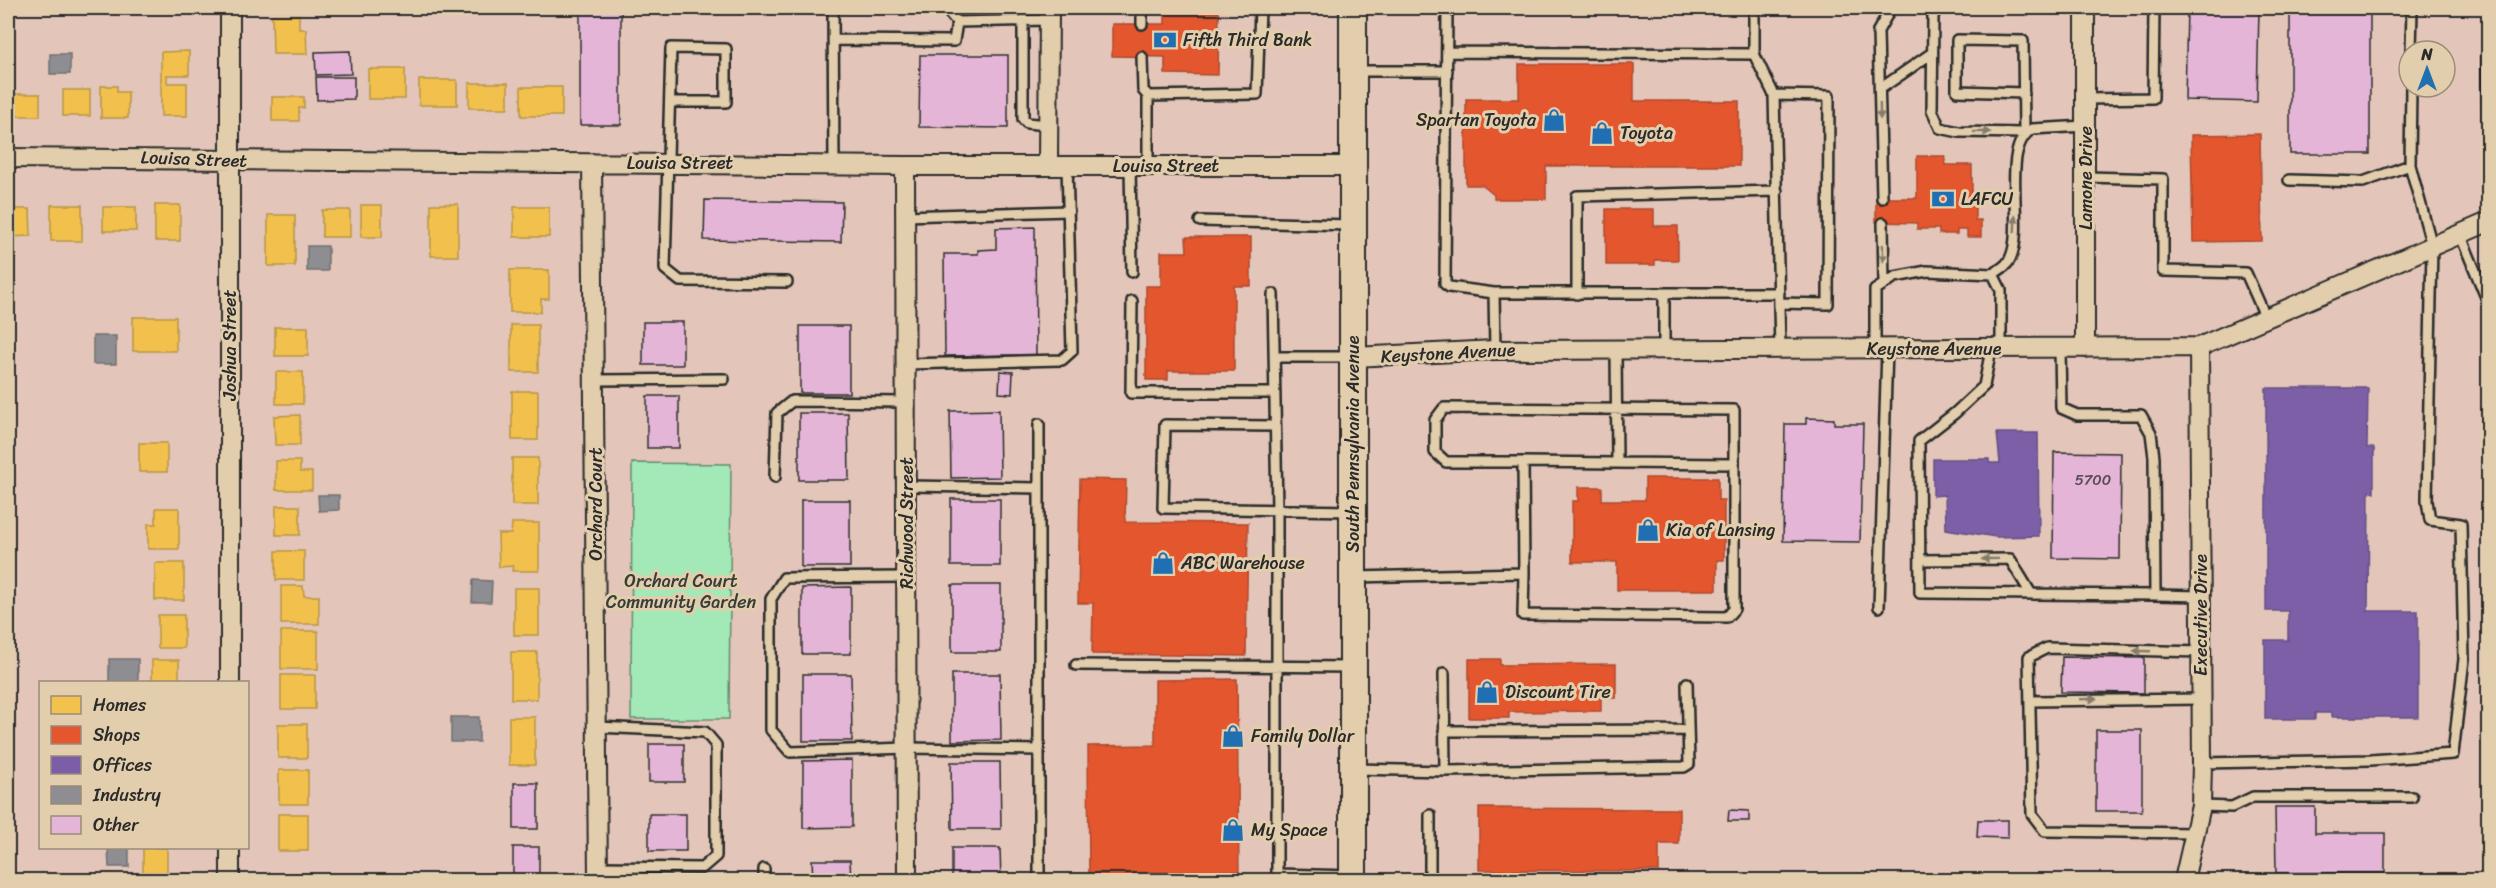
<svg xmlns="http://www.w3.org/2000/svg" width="2496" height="888" font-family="Sriracha,sans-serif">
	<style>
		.green { fill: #a2e9b7; stroke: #668a71; stroke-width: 1.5 }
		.homes { fill: #f2c14e; stroke: #b69444; stroke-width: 1.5 }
		.shops { fill: #e4572e; stroke: #ac4a2d; stroke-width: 1.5 }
		.offices { fill: #7b5ea7; stroke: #634f82; stroke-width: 1.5 }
		.industry { fill: #8d8d92; stroke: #707073; stroke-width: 1.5 }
		.building { fill: #e4b5d7; stroke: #2b2b2b; stroke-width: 1.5 }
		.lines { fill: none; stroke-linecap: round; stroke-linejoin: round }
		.lane-casing { stroke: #2b2b2b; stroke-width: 14 }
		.street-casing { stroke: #2b2b2b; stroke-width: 22 }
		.secondary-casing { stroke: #2b2b2b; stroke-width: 30 }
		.lane { stroke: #e2cdac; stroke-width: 9 }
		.street { stroke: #e2cdac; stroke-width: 18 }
		.secondary { stroke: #e2cdac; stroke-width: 26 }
		.oneway { fill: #867c6c }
		.labels { text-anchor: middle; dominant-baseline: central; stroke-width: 6; stroke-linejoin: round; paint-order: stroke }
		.number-label { font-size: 15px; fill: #594e56 }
		.poi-label { font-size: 18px; fill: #2b2b2b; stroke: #e2cdac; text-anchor: start }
		.street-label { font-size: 18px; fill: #2b2b2b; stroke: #e2cdac }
		.park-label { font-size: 18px; fill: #373e39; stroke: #e2cdac }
	</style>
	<rect width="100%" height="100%" fill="#e3c6b9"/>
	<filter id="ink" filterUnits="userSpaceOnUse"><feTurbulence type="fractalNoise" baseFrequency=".0167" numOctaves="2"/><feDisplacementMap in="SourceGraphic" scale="12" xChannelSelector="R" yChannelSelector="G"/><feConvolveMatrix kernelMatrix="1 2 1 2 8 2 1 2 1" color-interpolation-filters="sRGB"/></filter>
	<g filter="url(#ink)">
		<path class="green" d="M632,463L731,464L729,719H631Z"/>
		<path class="homes" d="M272,15H299V29H306L307,54H273Z
			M189,51V75H167V83H187V116H161V52Z
			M368,69H405V99H368Z
			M8,73H14V94H40V116H12V99H8Z
			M419,80H457V105H419Z
			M469,83H508V108H469Z
			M101,86H117V92H128V118H101Z
			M521,87H562V116H521Z
			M63,90H90V116H63Z
			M272,97H304V108H299V121H272Z
			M431,204H458V256H431Z
			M51,205H82V241H51Z
			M155,205H180V241H155Z
			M361,205H382V237H361Z
			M103,207H136V231H103Z
			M514,207H549V237H514Z
			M8,209H30L31,236L8,237Z
			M322,210H350V237H322Z
			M268,215H295V266H268Z
			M510,270H549V299H541V312H510Z
			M133,317H176V351H133Z
			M511,325H538V372H511Z
			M275,327H308V356H275Z
			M276,372H303V404H276Z
			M512,391H538V440H512Z
			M300,415V445H275L274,416Z
			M139,443H167V472H139Z
			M512,458H538V505H512Z
			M276,461H300V472H312V490H276Z
			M276,506H300V535H276Z
			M156,508H179V549H148V524H156Z
			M512,523H539V571H512L513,566L499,567L498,534H511Z
			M276,551H304V580H276Z
			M155,563H184V600H155Z
			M281,586H303L304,596H319V624H281Z
			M514,588H539V635H514Z
			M158,615H184V648H158Z
			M281,631H318V669H281Z
			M511,652H537V699H511Z
			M152,660H179V682H152Z
			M281,675H315V709H281Z
			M509,717H535V765H509Z
			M278,724H307V758H278Z
			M279,770H308V804H279Z
			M278,814H308V851H278Z
			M143,848H167V880H143Z
			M278,876H308V880H278Z"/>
		<path class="shops" d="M1165,11L1219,12L1218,75L1165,74V57L1112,56V24H1165Z
			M1519,64H1634V101H1739V166H1546V199H1494V195L1482,185H1466V99H1519Z
			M2260,134L2262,241L2193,242L2191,135Z
			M1917,156H1945V165H1972V200H1975V220H1981V237H1967V230H1957V234H1939V229H1917V223L1876,222V198H1917Z
			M1606,209H1654V226H1678V260H1655V265H1606Z
			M1186,237H1251V286H1234V371H1168V380H1146V286H1161V252H1187Z
			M1645,478H1718V500H1724V560H1717V590H1617V562H1572V501H1578V487H1602V500H1645Z
			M1080,479L1126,480L1125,522L1248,523L1246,656L1092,654L1093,603H1078Z
			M1469,659H1500V665L1616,664V698H1601V711L1509,712V718H1469Z
			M1237,679L1239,880H1089L1088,746L1155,745V680Z
			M1479,808L1679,809V844H1659V871L1479,870Z"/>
		<path class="offices" d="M2266,388H2368L2367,448H2374V493L2369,491L2368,611H2418V717H2331V713H2315V719H2265V640H2288V611H2266Z
			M1997,433H2038L2039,536L1996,537L1946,529L1945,495L1933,496V459H1989V463H2000Z"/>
		<path class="industry" d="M50,54H70V74H50Z
			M307,246H328V271H307Z
			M93,336H116V364H93Z
			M318,495H339V510L319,511Z
			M473,580L492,581L491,602H472Z
			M109,659H138V682H109Z
			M451,717H479V742H451Z
			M108,848H129V867H109Z"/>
		<path class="building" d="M580,8H621V125H580Z
			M2187,8H2259L2257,102L2185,100Z
			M2290,8H2370V154H2290Z
			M350,51L351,74L316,75L315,52Z
			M920,55H1008V128L919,127Z
			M316,77H354V99L317,100Z
			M705,200L842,202L841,242L704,240Z
			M1035,227L1036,355L945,356L944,254H978V250L996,249V228Z
			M643,322H683V365H643Z
			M800,326H849V393H800Z
			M1000,371L1013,372L1012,394L999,393Z
			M647,396H679V448H647Z
			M999,410L1000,477L951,478L950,411Z
			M799,413H848L849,480H799Z
			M1806,418L1834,419V424H1863L1860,542L1783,541L1785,424H1806Z
			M2054,452L2121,453L2120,559L2053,558Z
			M951,499H1000V566H951Z
			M801,500H850V567H801Z
			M952,585H1001V652H952Z
			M851,587V654H802V588Z
			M2062,657L2144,658V693L2061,692Z
			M803,674H851L852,741H803Z
			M952,674H1000L1001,740L952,741Z
			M2096,730H2142V811H2096Z
			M649,744H684V782H649Z
			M852,760V827L803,828V761Z
			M951,762H1000L1001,829H952Z
			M514,783H538V829H514Z
			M2275,807H2315V833H2385V873H2276Z
			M1729,810L1749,811V821H1728Z
			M649,814H686V851H649Z
			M1978,820H2008V838L1977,837Z
			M513,847H539V880H513Z
			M952,848H1000L1001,880H952Z
			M812,860H850L851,880H813Z"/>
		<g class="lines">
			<g class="lane-casing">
				<path id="lane" d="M833,8L834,164
					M945,8L957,22L1049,20
					M1142,8V24
					M1447,8L1445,284L1449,287L1494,293L1495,350
					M1754,8V54L1774,95L1780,349
					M1936,8L1933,17L1932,110L1940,128L1959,132L2024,133
					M1023,20V119L1027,123L1047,125
					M833,40L954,41L957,22
					M2411,51L2412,8
					M1447,52L1754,54
					M2487,56L2488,133
					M1142,57L1143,90L1148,96
					M1355,71H1447
					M1880,89L1932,53
					M2024,93L1957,91V40L2023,41L2024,133
					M1774,95L1829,96L1828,304L1779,303
					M2086,99L2153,98L2154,8
					M671,102H726V49L671,48L665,269L680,281L787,282
					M1130,166L1132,272
					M1148,167V96L1257,94L1260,8
					M2086,177L2163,179V271L2246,273L2266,318
					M2289,180L2363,182L2410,165
					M1882,198L1878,31L1891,8
					M905,216L1069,211
					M1200,221L1351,225
					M1883,223L1884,284
					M2460,234L2488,302
					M1993,274C2000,269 2007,266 2010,259C2026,227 1999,148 2032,129L2086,126
					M1494,293H1779
					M1273,294L1277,510V880
					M1577,294V196L1777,191
					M1664,294V350
					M1132,301L1131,393H1275
					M1875,349V290L1895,277L1927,271L1993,274L2001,290V349
					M1991,349L1984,386L1955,413L1919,441L1920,593L2155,595
					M2060,349L2061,408L2077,415H2141L2151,433L2154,457L2155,595L2201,596
					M1274,357H1352
					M906,364L1062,360L1072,351L1067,165
					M596,380L724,379
					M1039,424V880
					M1275,426L1165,425L1163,508L1351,511
					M1523,462H1446L1435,452V420L1444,408L1734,410V609L1727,617L1523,615L1524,573
					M1617,463L1733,464
					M775,477L777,413L792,401L907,402
					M907,486L1039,488
					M1920,560L2010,559L2030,592
					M907,577L784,578L771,599V730L790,752L907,748L1039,750
					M1355,577L1524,573L1523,462L1617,463L1616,350
					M1879,607L1887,349
					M1076,665L1352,667
					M1444,673L1445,771
					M2030,701L2202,699
					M597,727L705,732L716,745V856L702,868L598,867
					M1444,731L1688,730
					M2202,763L2371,760L2453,754L2464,659L2461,524L2430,520L2427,501L2432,246L2410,165L2411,87
					M1355,769L1445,771L1684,767L1689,764L1687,683
					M2201,806L2232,807L2253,797H2412
					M1430,815V880
					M2196,833L2045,831L2032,814L2029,657L2047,648L2201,652
					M764,869V880
					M1277,874L1352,876"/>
			</g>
			<g class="street-casing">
				<path id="street" d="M2085,8V348
					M8,158L905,166H1352
					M592,163L598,880
					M1048,165L1049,8
					M905,166L907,880
					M1354,357L1495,350L2199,347L2488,222
					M230,682V8
					M230,848V880
					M2184,880L2201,806L2202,763L2199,347"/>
			</g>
			<g class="secondary-casing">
				<path id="secondary" d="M1353,880V8"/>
			</g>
			<use href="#lane" class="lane"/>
			<use href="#street" class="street"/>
			<use href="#secondary" class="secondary"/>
		</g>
		<defs><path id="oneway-solid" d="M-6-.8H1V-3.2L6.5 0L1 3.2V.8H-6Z" transform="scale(1.5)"/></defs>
		<g class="oneway">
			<use href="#oneway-solid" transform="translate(1880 111) rotate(89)"/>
			<use href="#oneway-solid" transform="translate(1982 132) rotate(1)"/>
			<use href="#oneway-solid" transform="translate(2015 224) rotate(-88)"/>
			<use href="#oneway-solid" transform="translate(1883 253) rotate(89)"/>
			<use href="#oneway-solid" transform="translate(1990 559) rotate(179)"/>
			<use href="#oneway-solid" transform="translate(2142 651) rotate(-178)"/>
			<use href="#oneway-solid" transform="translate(2088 699) rotate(-2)"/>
		</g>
	</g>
	<defs>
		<g id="bank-bare" transform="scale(1.8)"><path d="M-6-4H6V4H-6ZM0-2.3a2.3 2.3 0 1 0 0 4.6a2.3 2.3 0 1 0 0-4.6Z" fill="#1f6fb2" stroke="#e2cdac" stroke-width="2.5" paint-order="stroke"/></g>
		<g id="shop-bare" transform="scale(1.8)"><path d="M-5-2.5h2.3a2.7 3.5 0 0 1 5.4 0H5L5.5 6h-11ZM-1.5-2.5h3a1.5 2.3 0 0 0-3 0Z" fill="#1f6fb2" stroke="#e2cdac" stroke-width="2.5" paint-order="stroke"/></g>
	</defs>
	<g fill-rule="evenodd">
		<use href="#bank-bare" x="1165" y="40"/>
		<use href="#shop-bare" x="1554" y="120"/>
		<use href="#shop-bare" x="1602" y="133"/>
		<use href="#bank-bare" x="1943" y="199"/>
		<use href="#shop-bare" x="1648" y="530"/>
		<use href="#shop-bare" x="1163" y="563"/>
		<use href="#shop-bare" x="1487" y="692"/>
		<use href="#shop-bare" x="1233" y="736"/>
		<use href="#shop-bare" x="1233" y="830"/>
	</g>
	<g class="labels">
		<g class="number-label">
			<text x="2093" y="480">5700</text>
		</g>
		<g class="poi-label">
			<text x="1183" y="40">Fifth Third Bank</text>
			<text x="1536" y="120" text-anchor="end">Spartan Toyota</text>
			<text x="1620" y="133">Toyota</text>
			<text x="1961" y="199">LAFCU</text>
			<text x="1666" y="530">Kia of Lansing</text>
			<text x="1181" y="563">ABC Warehouse</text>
			<text x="1505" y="692">Discount Tire</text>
			<text x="1251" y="736">Family Dollar</text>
			<text x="1251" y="830">My Space</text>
		</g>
		<g class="street-label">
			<text transform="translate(194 159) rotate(2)">Louisa Street</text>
			<text x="680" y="163">Louisa Street</text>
			<text x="1166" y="166">Louisa Street</text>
			<text transform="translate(2086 178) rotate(-90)">Lamone Drive</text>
			<text transform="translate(230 345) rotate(-90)">Joshua Street</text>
			<text x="1934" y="349">Keystone Avenue</text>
			<text transform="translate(1448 353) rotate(-3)">Keystone Avenue</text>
			<text transform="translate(1353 444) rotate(-90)">South Pennsylvania Avenue</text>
			<text transform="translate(596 504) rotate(-90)">Orchard Court</text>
			<text transform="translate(907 523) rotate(-90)">Richwood Street</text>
			<text transform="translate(2201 615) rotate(-90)">Executive Drive</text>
		</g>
		<g class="park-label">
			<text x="681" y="581">Orchard Court<tspan x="681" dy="21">Community Garden</tspan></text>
		</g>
	</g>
	<rect width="2496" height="888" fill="none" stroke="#e2cdac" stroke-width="30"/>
	<rect x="15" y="15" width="2466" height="858" fill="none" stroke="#2b2b2b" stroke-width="2" filter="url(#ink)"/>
	<rect x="39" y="681" width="210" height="168" fill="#e2cdac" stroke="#998c78" stroke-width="1.5"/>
	<rect x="51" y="696" width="30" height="18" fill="#f2c14e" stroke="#998c78" stroke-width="1.5"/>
	<text x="93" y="711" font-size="18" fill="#2b2b2b">Homes</text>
	<rect x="51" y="726" width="30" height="18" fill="#e4572e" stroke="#998c78" stroke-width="1.5"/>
	<text x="93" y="741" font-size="18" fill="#2b2b2b">Shops</text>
	<rect x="51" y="756" width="30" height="18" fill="#7b5ea7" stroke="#998c78" stroke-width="1.5"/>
	<text x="93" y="771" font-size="18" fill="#2b2b2b">Offices</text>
	<rect x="51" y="786" width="30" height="18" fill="#8d8d92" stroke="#998c78" stroke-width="1.5"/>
	<text x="93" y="801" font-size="18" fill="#2b2b2b">Industry</text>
	<rect x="51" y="816" width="30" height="18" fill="#e4b5d7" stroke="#998c78" stroke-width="1.5"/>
	<text x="93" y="831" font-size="18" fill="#2b2b2b">Other</text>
	<g transform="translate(2427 69)"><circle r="28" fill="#e2cdac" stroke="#998c78" stroke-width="1.5"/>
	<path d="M0-4.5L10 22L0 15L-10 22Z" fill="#1f6fb2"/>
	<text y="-9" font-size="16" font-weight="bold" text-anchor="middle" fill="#2b2b2b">N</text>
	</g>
</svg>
